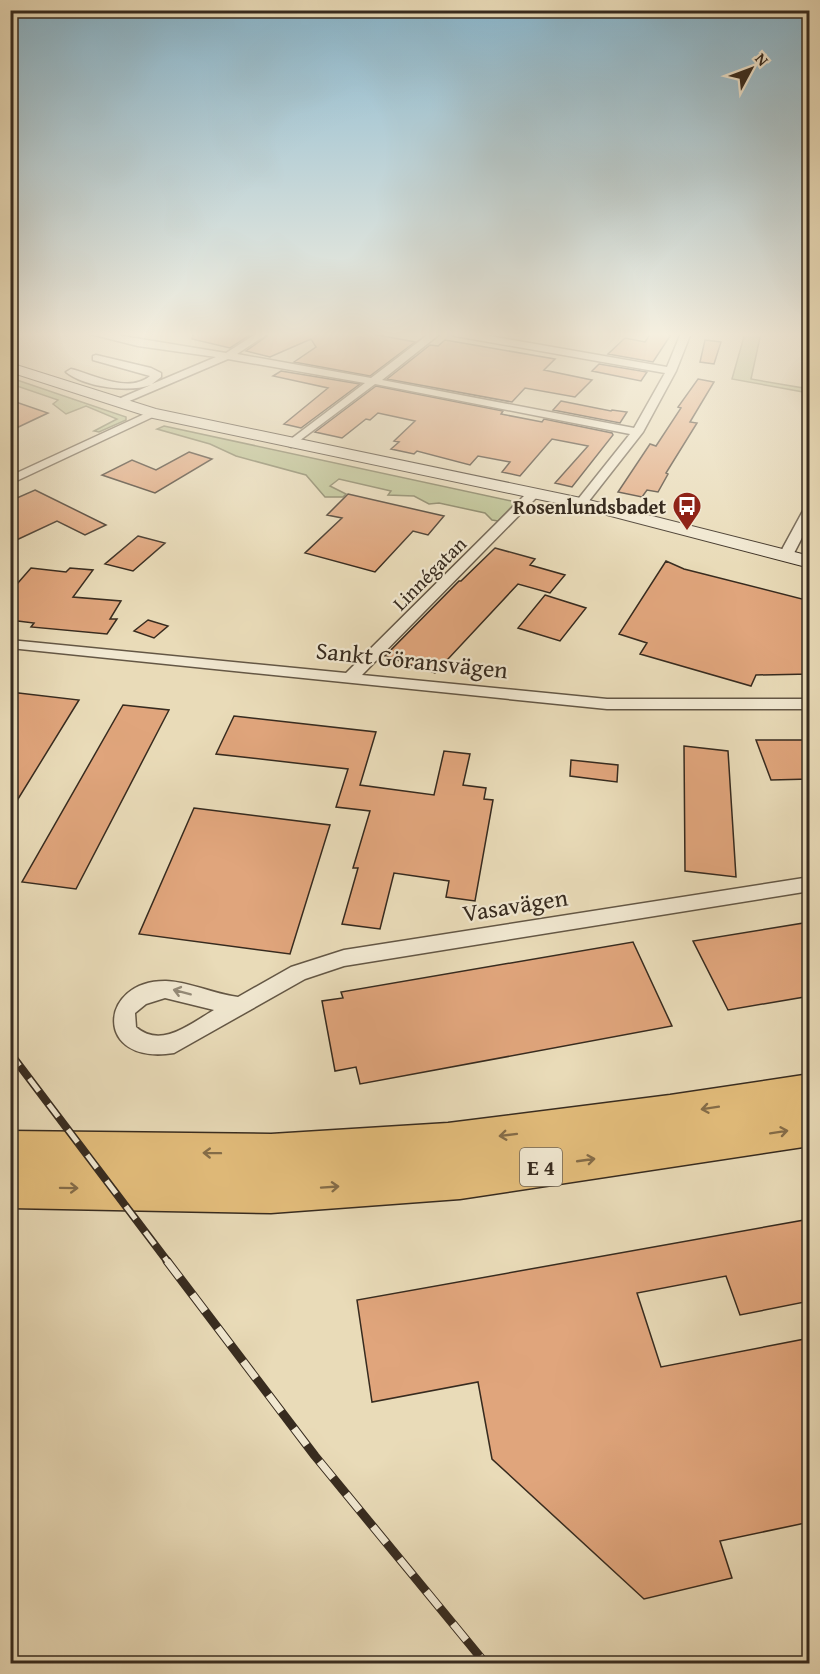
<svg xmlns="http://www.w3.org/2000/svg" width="820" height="1674" font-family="'Gentium Book Plus',serif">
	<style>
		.green { fill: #b8c08e; stroke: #787656; stroke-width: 1.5 }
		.building { fill: #e0a57c; stroke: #372b1f; stroke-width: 1.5 }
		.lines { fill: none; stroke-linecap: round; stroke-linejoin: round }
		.street-casing { stroke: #645745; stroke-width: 3 }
		.secondary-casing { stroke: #372b1f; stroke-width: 2 }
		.highway-casing { stroke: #372b1f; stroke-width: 3 }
		.street { fill: #f1e8d1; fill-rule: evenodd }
		.secondary { fill: #f1e8d1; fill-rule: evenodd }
		.highway { fill: #e4be7c; fill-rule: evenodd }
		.rail-far1-casing { stroke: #372b1f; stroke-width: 8 }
		.rail-casing { stroke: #372b1f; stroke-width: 9 }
		.rail-far1 { stroke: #f1e8d1; stroke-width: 5; stroke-dasharray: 16; stroke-linecap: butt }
		.rail { stroke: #f1e8d1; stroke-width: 7; stroke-dasharray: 21; stroke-linecap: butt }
		.oneway { stroke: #948a78 }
		.oneway2 { stroke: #856d49 }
		.labels { text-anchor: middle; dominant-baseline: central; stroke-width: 4.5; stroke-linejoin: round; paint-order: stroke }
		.far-poi-label { font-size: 20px; font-weight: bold; fill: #372b1f; stroke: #f1e8d1; text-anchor: end }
		.far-street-label { font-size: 20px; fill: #372b1f; stroke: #f1e8d1 }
		.shield { fill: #f1e8d1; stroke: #6f6454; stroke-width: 1.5 }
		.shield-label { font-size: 22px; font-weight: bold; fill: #372b1f }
		.street-label { font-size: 24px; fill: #372b1f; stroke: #f1e8d1 }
	</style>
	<rect width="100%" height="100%" fill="#e9dbb8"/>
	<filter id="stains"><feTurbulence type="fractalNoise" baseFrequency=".00333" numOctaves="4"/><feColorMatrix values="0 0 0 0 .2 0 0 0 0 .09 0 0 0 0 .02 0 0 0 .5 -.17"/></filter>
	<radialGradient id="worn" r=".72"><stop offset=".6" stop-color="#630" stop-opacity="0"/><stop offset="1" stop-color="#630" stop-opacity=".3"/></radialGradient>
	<path class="green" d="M745,333H761L751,379L809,389V393L732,379Z
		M11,378L126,417V420L99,432L94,431L117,419L86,406L66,414L53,404L58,400L11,384Z
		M164,426L516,502L498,521L492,520L485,513L439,503L429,504L414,496L388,495L391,491L339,479L330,486L346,494L343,497H325L306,475L236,456L210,444L157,429Z"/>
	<path class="building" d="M193,333H253L230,348L192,339Z
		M271,333H367L415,342L370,376L294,362L316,347L311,339L270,357L246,351Z
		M651,333H672L653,362L608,354L625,338L645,342Z
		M445,340L555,359L544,370L592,380L575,397L525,388L512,402L387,379L430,345L438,346Z
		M705,340L721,342L714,364L700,362Z
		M599,364L647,372L641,381L592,371Z
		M281,371L360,384L301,428L284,424L328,388L273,376Z
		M698,379L714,382L690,422L697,423L666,473L668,474L658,492L647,490L642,497L618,492L650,444L656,446L681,408L678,407Z
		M376,386L503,411L501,414L542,422L544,419L612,433L613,435L572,487L555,483L588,446L552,439L520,476L502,472L510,462L478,456L470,465L417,451L414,454L391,449L399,442L394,441L415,421L378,413L370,420L366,419L342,438L315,432Z
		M10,400L48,413L10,431Z
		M561,401L611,411L612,410L627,412L620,423L553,410Z
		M189,452L212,459L155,493L102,475L132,460L156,470Z
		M35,490L106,525L85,535L57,521L10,543V501Z
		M348,494L444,516L428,535L413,531L375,572L305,553L342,518L327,515Z
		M138,536L165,543L133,571L105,564Z
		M495,548L535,559L530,565L565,575L550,593L518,584L435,673L385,656L459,581H461Z
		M666,561L684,569L810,601V674L756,675L751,686L640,654L647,643L619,634Z
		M31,568L66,572L70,568L93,570L73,597L121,601L110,619H117L107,634L31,627L34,623L10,620V592Z
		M545,595L586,608L560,641L518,628Z
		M148,620L168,626L154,638L134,631Z
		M10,692L79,700L10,812Z
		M123,705L169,710L76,889L22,882Z
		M234,716L376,732L360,785L434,795L444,751L470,754L463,785L486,788L484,799L493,800L475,901L446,897L449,881L394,873L380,929L342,924L358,868H353L370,811L336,807L348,769L216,754Z
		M756,740H810V779L771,780Z
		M684,746L728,751L736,877L685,871Z
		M571,760L618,765L617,782L570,776Z
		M194,808L330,825L290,954L139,934Z
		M810,922V996L728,1010L693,941Z
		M633,942L672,1026L360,1084L356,1067L335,1071L322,1001L343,998L341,992Z
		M810,1219V1301L740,1315L726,1276L637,1293L661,1367L810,1338V1522L720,1541L732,1578L644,1599L492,1459L478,1382L372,1402L357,1300Z"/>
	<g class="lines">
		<g class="street-casing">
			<path id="street" d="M86,333H104L226,353L257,333H269L237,354L371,378L430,333H441L382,380L634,428L665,373L455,336L450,333H472L667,367L681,333H691L676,371L643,432L585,506L581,507L575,503L630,434L375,384L291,447L285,444L287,442L365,383L228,359L120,405L116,404V400L151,385C128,393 85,387 66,372L71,369C95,375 128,394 150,376L93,360V356L96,355L151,368L161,373V377L152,384L216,357L138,346Z
				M153,410L157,411V415L10,484V476Z
				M533,490L537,491V497L362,675L607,699H810V709H607L10,648V640L346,673L529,491Z
				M810,505V522L793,555L791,558H781L779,555L804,509Z
				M810,877V891L344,966L305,979L174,1053C93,1066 98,980 166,981C190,982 214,994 238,997L291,967L344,950ZM165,998L214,1010C190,1024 161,1049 136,1027L135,1013L146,1004Z"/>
		</g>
		<g class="secondary-casing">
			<path id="secondary" d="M10,363L156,409L581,498L810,556V568L580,508L153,418L10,372Z"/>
		</g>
		<g class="highway-casing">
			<path id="highway" d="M810,1074V1146L460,1199L271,1213L10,1208V1131L271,1134L448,1123L670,1095Z"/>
		</g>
		<use href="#street" class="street"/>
		<use href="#secondary" class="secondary"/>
		<use href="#highway" class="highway"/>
		<g class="rail-far1-casing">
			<path id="rail-far1" d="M10,1053L168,1262"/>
		</g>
		<g class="rail-casing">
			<path id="rail" d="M167,1261L315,1456L486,1664"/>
		</g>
		<use href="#rail-far1" class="rail-far1"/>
		<use href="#rail" class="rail"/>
	</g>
	<defs><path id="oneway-shaft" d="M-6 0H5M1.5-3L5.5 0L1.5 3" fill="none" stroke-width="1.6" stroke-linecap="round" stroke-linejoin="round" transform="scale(1.5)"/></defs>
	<use class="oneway" href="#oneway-shaft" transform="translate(182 992) rotate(-165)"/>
	<g class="oneway2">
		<use href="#oneway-shaft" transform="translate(710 1108) rotate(171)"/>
		<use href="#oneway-shaft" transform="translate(779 1132) rotate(-9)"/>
		<use href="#oneway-shaft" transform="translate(508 1135) rotate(173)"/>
		<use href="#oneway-shaft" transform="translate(212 1153) rotate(-179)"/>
		<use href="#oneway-shaft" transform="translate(586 1160) rotate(-8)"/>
		<use href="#oneway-shaft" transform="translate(330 1187) rotate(-4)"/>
		<use href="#oneway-shaft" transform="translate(69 1188) rotate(1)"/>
	</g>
	<linearGradient id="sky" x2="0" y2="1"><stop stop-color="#88b7cf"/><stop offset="0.59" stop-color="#f5efdf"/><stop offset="1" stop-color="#f5efdf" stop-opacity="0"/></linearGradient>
	<rect width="820" height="567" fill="url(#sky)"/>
	<defs>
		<g id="bus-pin" transform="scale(1.5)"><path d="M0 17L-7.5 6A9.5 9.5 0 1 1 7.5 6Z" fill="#8f2418" stroke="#f1e8d1"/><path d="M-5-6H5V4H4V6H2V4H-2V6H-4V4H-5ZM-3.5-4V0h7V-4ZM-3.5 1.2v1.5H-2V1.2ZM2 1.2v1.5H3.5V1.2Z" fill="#fff"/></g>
	</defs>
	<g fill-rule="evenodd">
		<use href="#bus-pin" x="687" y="506"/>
	</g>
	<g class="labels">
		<g class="far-poi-label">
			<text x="666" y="506">Rosenlundsbadet</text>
		</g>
		<g class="far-street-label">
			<text transform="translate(429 573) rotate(-45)">Linnégatan</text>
		</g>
		<rect class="shield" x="520" y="1148" width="42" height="38" rx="4.5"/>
		<g class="shield-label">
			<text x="541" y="1167">E 4</text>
		</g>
		<g class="street-label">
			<text transform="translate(412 660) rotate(6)">Sankt Göransvägen</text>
			<text transform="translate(515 905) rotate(-9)">Vasavägen</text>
		</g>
	</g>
	<rect width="820" height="1674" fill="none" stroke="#e9dbb8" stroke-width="36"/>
	<rect x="12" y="12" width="796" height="1650" fill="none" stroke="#372b1f" stroke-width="3"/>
	<rect x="18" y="18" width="784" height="1638" fill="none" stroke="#372b1f" stroke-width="1.5"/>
	<g transform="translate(751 69) rotate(49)" stroke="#f1e8d1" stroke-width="4.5" paint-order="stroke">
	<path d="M0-4.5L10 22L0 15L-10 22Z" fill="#372b1f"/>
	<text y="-9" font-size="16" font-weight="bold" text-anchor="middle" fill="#372b1f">N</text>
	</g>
	<rect width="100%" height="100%" filter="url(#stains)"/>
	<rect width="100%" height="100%" fill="url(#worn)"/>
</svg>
